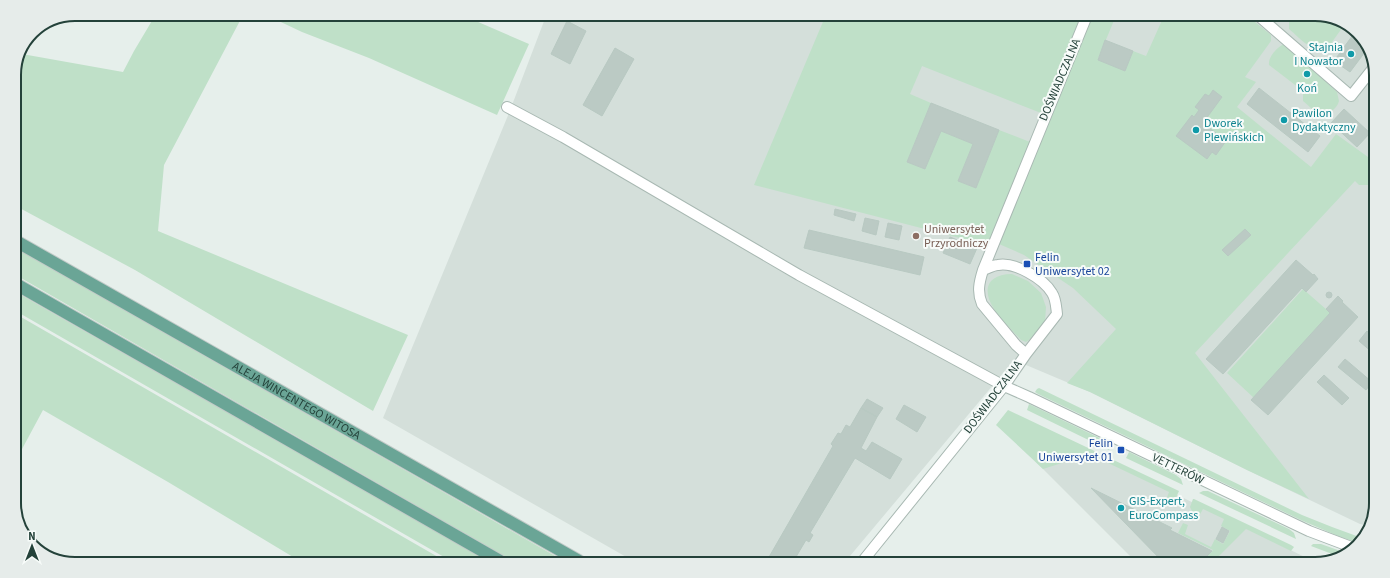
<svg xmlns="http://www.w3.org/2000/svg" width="1390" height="578" font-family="'Source Sans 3',sans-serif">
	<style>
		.built { fill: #d4dfda }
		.green { fill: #bfe0c8 }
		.building { fill: #bbcac4; stroke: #b8c9c2 }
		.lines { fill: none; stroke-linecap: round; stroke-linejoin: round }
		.street-casing { stroke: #a8b8b2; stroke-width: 12 }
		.primary-casing { stroke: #c2cac8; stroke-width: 14 }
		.street { stroke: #fff; stroke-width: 10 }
		.primary { stroke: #6aa596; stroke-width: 12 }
		.culture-dot { fill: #0f9aa8; stroke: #f7fbf9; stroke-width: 1.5 }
		.education-dot { fill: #8d6e63; stroke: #f7fbf9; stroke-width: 1.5 }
		.transit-dot { fill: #1a4fb4; stroke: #f7fbf9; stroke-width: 1.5 }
		.labels { text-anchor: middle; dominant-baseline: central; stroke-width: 4; stroke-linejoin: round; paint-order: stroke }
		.culture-label { font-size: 12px; fill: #0d838f; stroke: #f7fbf9; text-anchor: start }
		.street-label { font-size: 12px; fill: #24423a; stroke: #f7fbf9 }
		.education-label { font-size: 12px; fill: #785e54; stroke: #f7fbf9; text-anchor: start }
		.transit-label { font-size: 12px; fill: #164399; stroke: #f7fbf9; text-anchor: start }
		.rim { fill: none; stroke: #24423a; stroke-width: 2 }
	</style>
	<rect width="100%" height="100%" fill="#e6efeb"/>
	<path class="built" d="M546,16L1338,19L1366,41L1376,71L1371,526L1360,524L1247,470L1090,392L1014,360L845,562H635L383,418L509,113Z
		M1083,449L1317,563H1137L1035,461Z"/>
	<path class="green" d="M156,14L243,15L164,165L158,231L408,335L373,411L135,270L14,205V71L22,54L123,72L134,51Z
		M266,15H462L529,44L497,115L369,58L302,32Z
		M825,17L1080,18L1041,113L922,66L910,94L931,103L907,162L925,169L941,131L973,144L958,181L976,188L999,130L1030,142L987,245L754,185Z
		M1091,18H1115L1098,59L1125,71L1133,51L1146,56L1163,18H1205L1210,20L1211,18H1250L1271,35V41L1245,77L1256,82L1237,107L1311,167L1336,134L1368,157L1375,151V185H1359L1355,181L1195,353L1309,499L1247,470L1090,392L1067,383L1116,329L1073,288L1024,255L999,244Z
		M1289,18L1338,19L1345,24L1327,49C1308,50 1302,40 1289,29Z
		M1282,45H1285L1337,92L1339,101C1338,105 1336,107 1333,110C1322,122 1313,109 1303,101V91L1269,65C1268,57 1276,49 1282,45Z
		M14,247L564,561H513L14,274Z
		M1012,274L1028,281L1041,293L1046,307L1045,322L1029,340L1026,342L1021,340C1012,330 1001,320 994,309C981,289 988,274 1012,274Z
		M1303,289L1327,310L1333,313L1254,398L1227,373Z
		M14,291L488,561H451L14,310Z
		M14,313L445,561L298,560L168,482L43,410L14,464Z
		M1039,388L1302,515L1332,527L1362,538L1358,543L1338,536L1303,521L1038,394L1035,392L1037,389Z
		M1029,404L1112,444L1109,450L1027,410Z
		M1008,410L1179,491L1173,504L1166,500L1169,492L1085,452L1083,457L1080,458L1069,455L1065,462L1043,469L996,425Z
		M1129,452L1176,475L1181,479L1183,485L1126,458Z
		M1203,491H1208L1289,529L1294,533L1296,539L1199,493Z
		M1193,499H1194L1291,545L1294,547L1291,551L1246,529L1211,564H1200L1213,550L1178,533L1183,523L1188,525L1185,534L1211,547L1215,539L1223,544L1230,531L1221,526L1224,519L1203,509L1199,516L1194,515L1190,507Z
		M1313,544H1321L1349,554L1340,557L1311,546Z"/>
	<path class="building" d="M567,21L586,31L570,64L551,54Z
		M1355,32L1366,41L1368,48L1350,72L1334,61Z
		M1105,40L1133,51L1125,71L1098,60Z
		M615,48L634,59L602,116L583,105Z
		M1259,88L1320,136L1308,152L1247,104Z
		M1213,90L1222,97L1203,123L1226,141L1216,155L1212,152L1207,159L1176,136L1192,115L1194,117L1199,110L1195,107L1205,94L1209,96Z
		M931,103L999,130L976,188L958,181L973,144L941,131L925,169L907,162Z
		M1344,109L1370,133L1357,147L1331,123Z
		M835,209L856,214L854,221L834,215Z
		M865,218L879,221L876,235L862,231Z
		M888,223L902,226L899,240L885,237Z
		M1245,229L1251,235L1228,256L1222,250Z
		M809,230L924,257L920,275L804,248Z
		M950,237L977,248L970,264L943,253Z
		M1296,260L1313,275L1314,274L1318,279L1306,292L1302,288L1223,374L1206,359Z
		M1326 295a3 3 0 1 1 6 0a3 3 0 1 1-6 0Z
		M1338,296L1343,301L1342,302L1358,317L1268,415L1251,400L1330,313L1326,309Z
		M1367,331L1373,337V353L1359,341Z
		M1345,359L1372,382L1366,390L1338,367Z
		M1324,375L1349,398L1342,405L1317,382Z
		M867,399L883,408L877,417L861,408Z
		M904,405L926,417L917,432L896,419Z
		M861,408L877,417L861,448L866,451L872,442L902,459L890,479L855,458L810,533L813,535L809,542L806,540L793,562H778L769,557L833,446L831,444L838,433L841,434L846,425L850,427Z
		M1091,488L1172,528L1170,530L1212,551L1199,564L1164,563Z
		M1222,527L1229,531L1223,543L1216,539Z
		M1238,557L1245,564H1231Z"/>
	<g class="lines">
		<g class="street-casing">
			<path id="street" d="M1261,18L1351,96L1374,67
				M507,107L563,137L799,275L1004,386L1029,397L1309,531L1354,548
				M1026,354L1016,345L982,304C977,292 979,283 983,270L1086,18
				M862,562L1004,386L1026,354L1057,314C1056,306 1056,299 1052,293C1043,278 1015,262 998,265C993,265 987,269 983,270"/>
		</g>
		<g class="primary-casing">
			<g id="primary">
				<path id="s1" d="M14,240L579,561"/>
				<path d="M14,283L500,561"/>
			</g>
		</g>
		<use href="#street" class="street"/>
		<use href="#primary" class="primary"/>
	</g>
	<g class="culture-dot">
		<circle cx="1351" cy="54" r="4"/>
		<circle cx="1307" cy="74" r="4"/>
		<circle cx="1284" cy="120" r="4"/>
		<circle cx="1196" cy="130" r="4"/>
		<circle cx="1121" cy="508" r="4"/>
	</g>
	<circle class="education-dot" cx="916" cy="236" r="4"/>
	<g class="transit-dot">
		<rect x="1023" y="260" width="8" height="8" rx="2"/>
		<rect x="1117" y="446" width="8" height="8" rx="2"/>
	</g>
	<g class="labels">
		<g class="culture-label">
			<text x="1343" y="47" text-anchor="end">Stajnia<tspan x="1343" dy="14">I Nowator</tspan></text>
			<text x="1307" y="88" text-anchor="middle">Koń</text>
			<text x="1292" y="113">Pawilon<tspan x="1292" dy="14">Dydaktyczny</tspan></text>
			<text x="1204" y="123">Dworek<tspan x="1204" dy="14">Plewińskich</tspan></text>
			<text x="1129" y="501">GIS-Expert,<tspan x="1129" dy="14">EuroCompass</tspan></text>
		</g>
		<g class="street-label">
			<text transform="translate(1060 80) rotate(-67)">DOŚWIADCZALNA</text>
			<text transform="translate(993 397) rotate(-53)">DOŚWIADCZALNA</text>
			<text stroke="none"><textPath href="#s1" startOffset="325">ALEJA WINCENTEGO WITOSA</textPath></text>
			<text transform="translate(1178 469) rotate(26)">VETTERÓW</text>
		</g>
		<g class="education-label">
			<text x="924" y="229">Uniwersytet<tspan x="924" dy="14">Przyrodniczy</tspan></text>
		</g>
		<g class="transit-label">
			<text x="1035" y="257">Felin<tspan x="1035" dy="14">Uniwersytet 02</tspan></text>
			<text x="1113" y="443" text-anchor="end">Felin<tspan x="1113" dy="14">Uniwersytet 01</tspan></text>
		</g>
	</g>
	<path d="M0 0H1390V578H0ZM75 21H1315A54 54 0 0 1 1369 75V503A54 54 0 0 1 1315 557H75A54 54 0 0 1 21 503V75A54 54 0 0 1 75 21Z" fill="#e6ecea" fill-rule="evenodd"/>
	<path class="rim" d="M75 21H1315A54 54 0 0 1 1369 75V503A54 54 0 0 1 1315 557H75A54 54 0 0 1 21 503V75A54 54 0 0 1 75 21Z"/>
	<g transform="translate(32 546)" stroke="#f7fbf9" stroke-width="3" paint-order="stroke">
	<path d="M0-3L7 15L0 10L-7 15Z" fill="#24423a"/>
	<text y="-6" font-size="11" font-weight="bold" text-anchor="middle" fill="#24423a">N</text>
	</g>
</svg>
